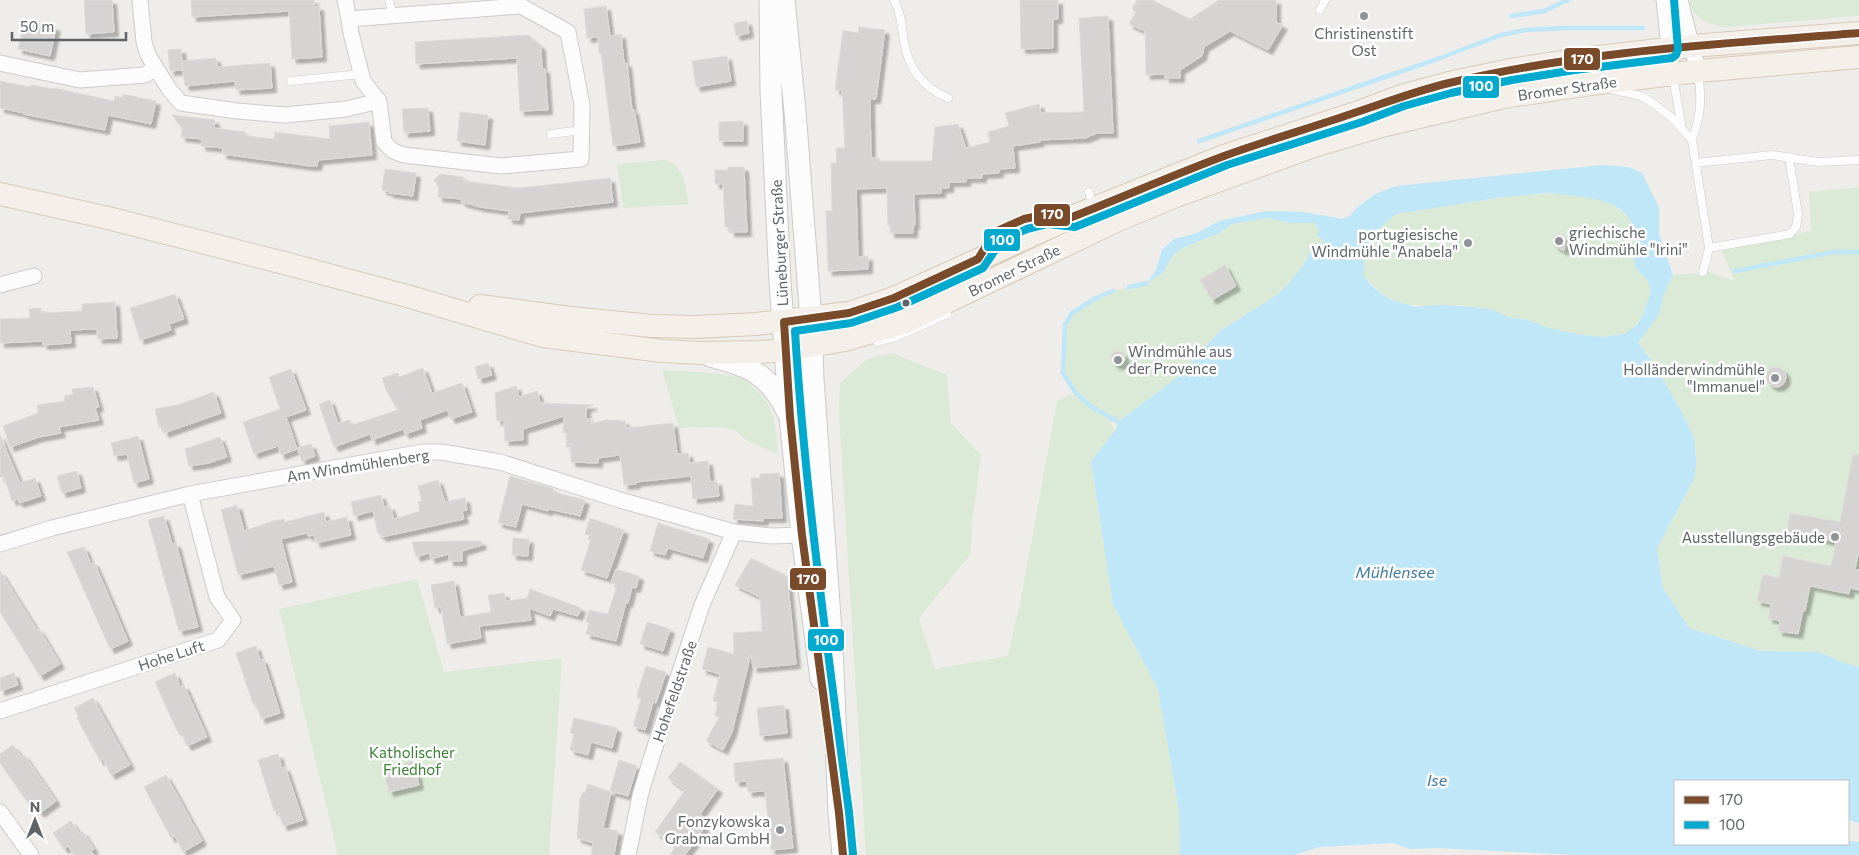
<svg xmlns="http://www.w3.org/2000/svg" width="1859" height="855" font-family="Commissioner,sans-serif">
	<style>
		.green { fill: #dbead6 }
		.water { fill: #bfe7f8; fill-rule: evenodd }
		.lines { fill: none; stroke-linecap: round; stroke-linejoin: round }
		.stream { stroke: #bfe7f8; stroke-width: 4.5 }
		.building { fill: #d6d4d3; stroke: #dedcd9; filter: url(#shadow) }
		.lane-casing { stroke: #cbcbca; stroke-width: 9 }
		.street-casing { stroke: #cbcbca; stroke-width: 17 }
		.secondary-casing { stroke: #c9cac9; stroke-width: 23 }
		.primary-casing { stroke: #d6cab8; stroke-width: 24 }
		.lane { stroke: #fdfcfc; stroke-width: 8 }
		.street { stroke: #fdfcfc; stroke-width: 15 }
		.secondary { stroke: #fdfcfc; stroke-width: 21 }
		.primary { stroke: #f4f0e9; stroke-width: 22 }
		.bus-1-casing { stroke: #fff; stroke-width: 11 }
		.bus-2-casing { stroke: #fff; stroke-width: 11 }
		.bus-1 { stroke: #7a4b2a; stroke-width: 8 }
		.bus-2 { stroke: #00a9ce; stroke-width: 8 }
		.poi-dot { fill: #919496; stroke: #fff; stroke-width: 2 }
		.bus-dot { fill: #5f6468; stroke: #fff; stroke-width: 2 }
		.labels { text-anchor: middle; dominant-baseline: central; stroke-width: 5; stroke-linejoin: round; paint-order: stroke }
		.poi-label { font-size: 15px; fill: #5f6468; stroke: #fff; text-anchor: end }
		.street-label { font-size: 15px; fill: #5f6468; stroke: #fff }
		.park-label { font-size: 15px; fill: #3b8135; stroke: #fff }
		.water-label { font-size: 16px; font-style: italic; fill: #3f7ba0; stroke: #fff }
		.line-badge { stroke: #fff; stroke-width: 2 }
		.badge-label { font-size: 14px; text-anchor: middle; font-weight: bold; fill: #fff }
	</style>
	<defs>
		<filter id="shadow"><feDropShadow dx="4.5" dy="4.5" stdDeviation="1" flood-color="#0004"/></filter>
	</defs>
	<rect width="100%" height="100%" fill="#efedea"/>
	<path class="green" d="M1688,0H1859V16L1725,27C1706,24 1694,19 1688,0Z
		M665,160C685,166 685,186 689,204L623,208L617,164Z
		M1859,187V667L1844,663L1819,652L1760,651L1689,628L1663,588L1657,548L1694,479L1696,466L1695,441L1685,418L1655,365L1638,343L1658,314L1643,315C1638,323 1633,330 1624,334C1606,341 1568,334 1549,329C1542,326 1535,322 1528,320C1522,318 1515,319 1509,317C1498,315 1489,309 1477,307C1448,302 1418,312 1391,299C1377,293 1373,283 1362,275C1347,265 1329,256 1313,247L1305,262L1292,280L1277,295L1221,330L1201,351L1183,373L1118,422L1109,417L1115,431L1091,461L1113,605L1158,689L1179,810L1180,855H866L839,414L840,383L867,359L892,353L947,375L951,423L981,455L973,516L970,555L919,618L935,669L1008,656L1022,593L1057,401L1070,394L1080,397L1075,392L1063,373L1065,325L1072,313L1096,298L1113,291L1147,283L1163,273L1173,255L1182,248L1217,234L1232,224L1268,218L1290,223H1315L1372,235C1380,229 1387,220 1395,215C1402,210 1430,209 1440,207C1487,200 1593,177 1628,217C1636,227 1634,253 1634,266L1647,280L1651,291L1664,294L1673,275L1709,272L1735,281L1721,250L1811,231L1809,192Z
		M662,370C693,373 724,370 753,383L751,387C775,400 776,429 778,454L749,442L735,430L717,427L679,428Z
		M417,579L444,672L562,658L549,855H338L279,609Z"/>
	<path class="water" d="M1603,165L1628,167L1642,173L1659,207V234L1673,275L1664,294L1659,314L1638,343L1655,365L1685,418L1695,441L1696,466L1694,479L1657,548L1663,588L1689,628L1760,651L1819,652L1844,663L1859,667V823L1848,820V781H1675V844H1848V841L1859,842V855H1576L1438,848L1410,849L1392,843L1319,847L1294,855H1180L1179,810L1158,689L1113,605L1091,461L1115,431L1118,422L1183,373L1201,351L1221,330L1277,295L1292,280L1305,262L1313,247L1325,241L1317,235L1319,230L1315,223H1290L1268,218L1232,224L1217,234L1182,248L1173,255L1163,273L1147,283L1156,270L1162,250L1174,239L1197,233L1219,221L1266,211L1304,212L1342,219L1349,216L1359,206L1375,194L1396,186ZM1547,193C1571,196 1617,196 1630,220C1637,232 1634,252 1634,266L1647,280L1651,291L1643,315L1637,325L1624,334L1603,337L1582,335L1548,328L1528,320L1508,317L1493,310L1475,307L1441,305L1415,307L1392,300L1383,295L1371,285L1364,276V252L1372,235L1396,214L1497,198Z"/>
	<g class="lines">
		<path class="stream" d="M1511,16L1544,11L1568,0
			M1199,141L1440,58L1501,35L1525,30L1567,28H1643
			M1735,271L1834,252H1859
			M1129,287L1147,283
			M1113,291L1096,298L1072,313L1065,325L1063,373L1075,392L1089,405L1118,422"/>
	</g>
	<path class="building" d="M84,0H112L114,32L86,34Z
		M191,0H314V7L319,6L322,57L292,59L289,11L192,17Z
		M1020,0H1058V19H1053V48L1021,49Z
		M1137,0H1152L1190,19L1219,0H1276V22L1283,25L1268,50L1230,31L1204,47L1202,56L1180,70V78H1165V74L1146,75L1145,31L1129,24L1136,12L1132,9Z
		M606,6L610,36L621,34L624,63H627L632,110H634L640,142L613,146L601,53H599L598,37L587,38L584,9Z
		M1108,16L1113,133H1097L1086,138L1039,140L1040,142L1013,146L1015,168L999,169V173L982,174V178H966V182H949V188H941V193L914,194L915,225H913V233H890V226H888L887,188L856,189L858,257L868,256V269L828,271L826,211H832L831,163H837L836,148H845L842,90H835L843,30L858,33L859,27L885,30L876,99H870L871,158H879V161H932L935,127L958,124L966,148L990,142L988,132L1009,126L1005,113L1039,104L1041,113L1084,112L1079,18Z
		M25,20L56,27L50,56L18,49Z
		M747,21L749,33L736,36L734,23Z
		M528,35L541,46L542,69H545L548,110L520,111L517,58L416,64L415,42Z
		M181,49L182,61L216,58L217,67L270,63L272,88L236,90L235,81L185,86L182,65L183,70L170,71L168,50Z
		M727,56L731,81L696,87L692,61Z
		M0,81L30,87L31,85L54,89V88L114,101L115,96L122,98L123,94L156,101L151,124L108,115L105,130L23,114L24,113L0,108Z
		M428,108L430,131L404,133L402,109Z
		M460,112L488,115L485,145L457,141Z
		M172,115L215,120L214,128L246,132V136L274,139L275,132L330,139L329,126L369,122L372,155L318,160L317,166H310L222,154L223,148L201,146L202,139L181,137L182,128Z
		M743,121V141H719V122Z
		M728,167H744L747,232H730V227H725L723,184H715V170H728Z
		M385,169L416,173L413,196L389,193V191L382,190Z
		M440,174L463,177V181L519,188L610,178L613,202L520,213L519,220L508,219L509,211L480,207L461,202L462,199L438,197L439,187L434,180Z
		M1558,234L1563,235L1566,239L1564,251L1555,246L1553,243L1554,236Z
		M1225,265L1236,286L1212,300L1200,280Z
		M175,294L184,319L169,324L171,330L140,340L130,308Z
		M115,302L117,338L98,339L97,329L70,330L71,343L43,345V341L0,343V319L30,318L29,309L41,308V313L82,311V304Z
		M1111 358a7 7 0 1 1 14 0a7 7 0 1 1-14 0Z
		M488,363L492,375L478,379L475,367Z
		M1766 377a10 10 0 1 1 20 0a10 10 0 1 1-20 0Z
		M423,368L432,393L462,383L472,412L451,419L447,410L420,420L422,428L405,434L403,429L372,440L370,434L334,447L319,404L330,400L338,423L350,420L352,425L398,410L386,390L382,378L398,373L399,377Z
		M291,369L306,410L286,417L297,449L281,455L278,446L254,454L243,422L280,409L269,377Z
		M516,386L519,397L537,391L540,403L593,405L586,408V419H591V424L606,420L625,421L626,428L673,423L677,454L688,453L690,463L708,461L710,482L717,481L719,496L693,499L691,476L636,482V484L624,485L620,455L598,458V463L571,462V447H566L567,433H563L564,416L523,429V440L505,441L504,420L497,421L495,393Z
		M93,387L99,407L95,408L99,420L59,427L61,433L39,437L10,447L3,426L38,413L37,405L65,401L64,396L73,394L72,389Z
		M214,392L221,413L164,433L163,426L159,427L155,409L177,405Z
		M0,435L20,483L35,478L41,496L19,503L17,499L12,501L4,476L0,477Z
		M138,436L149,479L134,483L127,454L114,456L111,443Z
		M220,437L227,457L209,463L189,466L185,449Z
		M311,444L315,456L302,461L297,448Z
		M1853,454L1859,455V550L1855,570H1859V590L1850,588L1849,594L1810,586L1805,611L1803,610L1798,634L1778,631L1780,621L1768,618L1771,604L1757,601L1763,574L1779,578L1783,556L1831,566L1836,542L1787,532L1790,513L1840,522Z
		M77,471L81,488L62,493L57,476Z
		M779,473L782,518H764L763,521L733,519L735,504L753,506L751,478H760V474Z
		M510,476L554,489L553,492L585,500L580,516L549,509L548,511L522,504L516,527L498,523Z
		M438,480L445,502L465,498L467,510L462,511L464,519L382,537L381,534H378L373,511L354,516L351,502L381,495L384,507L390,506L394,519L420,511L418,502L422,501L418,486Z
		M237,505L244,531L273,521L284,519L285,522L324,512L326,522L347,517L351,535L316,543L314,535L308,536L307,533L281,539L292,582L279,585L274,566L238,575L221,510Z
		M164,516L172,544L176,543L198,627L179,631L148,520Z
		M590,518L624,530L607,578L581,570L592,536L585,534Z
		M658,523L709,539L703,558L668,548L665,555L650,551Z
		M513,538L529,539L528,556L512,555Z
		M456,541H481L482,545L462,551V561H449V554L431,559L429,553L416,557L412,542Z
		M84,547L91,564L94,562L128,641L110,649L67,552Z
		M751,558L787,576L796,664L753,668L751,653L732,732L723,750L706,741L719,717L715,716L718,702L713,701L720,674L702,669L708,647L734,654L733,633L762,631L760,597L735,585Z
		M616,569L639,576L636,588L632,587L628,603L626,602L616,641L586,634L589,623L586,622L589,610L608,614L617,585L611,583Z
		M0,571L37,630L39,629L60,664L40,676L0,612Z
		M454,581L460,617L491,612L488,595L504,593L506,601L527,598L530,589L581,608L578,616L553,609L550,616L529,608L531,620L479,626L481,638L447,644L441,607L435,608L431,585Z
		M647,622L670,629L663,651L640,644Z
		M256,646L260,660L263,659L280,713L261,719L256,703L253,704L236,653Z
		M646,666L666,672L656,703L653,702L645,730L633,726L641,699L637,697L638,692Z
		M14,673L18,685L0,691V678Z
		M175,673L180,687L184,685L207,737L187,746L180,730L177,731L155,682Z
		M93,698L130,765L111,775L103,759L100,761L77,718L79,717L74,708Z
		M784,705L787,733L760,736L757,708Z
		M574,718L617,728L612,748L591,742L588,755L570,750L574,734L570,733Z
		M13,745L21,756L24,755L56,801L40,813L29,799L27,801L0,763V754Z
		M278,754L282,768L285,767L303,820L283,826L278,810L274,811L258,760Z
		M783,758L793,848L771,850L765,791L748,792L747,781L735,782L734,763Z
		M619,760L637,766L628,796L610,791Z
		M414,761L419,785L389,792L383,768Z
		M680,762L718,789L700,814L705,818L700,824L705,827L685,855H670L676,846L655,832L685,790L668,778Z
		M166,775L202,841L183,852L175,836L171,838L144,787Z
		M588,784L611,792L603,828L618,831L614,855H591L593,843L577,838L580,799L583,792L585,793Z
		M71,821L79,833L82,831L94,849L91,851L94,855H74L68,846L64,849L53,833Z"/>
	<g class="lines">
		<g class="lane-casing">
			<path id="lane" d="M389,0L393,15
				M894,0C901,13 902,27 904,42C909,69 923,88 948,98
				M1320,10L1325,0
				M1673,76L1682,129
				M291,81L361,74
				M1610,89L1641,96L1651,102L1671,117L1692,140L1709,248L1703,272
				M551,134L582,130
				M1692,140C1701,115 1702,99 1698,73
				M1696,163L1772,155L1818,162L1859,160
				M1089,192L1093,207
				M1709,248L1790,234L1796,227L1798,214L1789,157
				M982,251C986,245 990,236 996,232C1013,220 1040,213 1060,216
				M877,342L896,337L947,314"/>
		</g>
		<g class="street-casing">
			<path id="street" d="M140,0L144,42L148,55L169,89L181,103L237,111L285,115L346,109L379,101L384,142L393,151L404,155L501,166L581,159L582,105L568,32L521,6L349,19L345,0
				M1664,0L1672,74
				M1680,0L1698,71
				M349,19L351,33L363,81L379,101
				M0,63L80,80L145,75L155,68
				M0,285L34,276
				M0,544L52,528L190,494L423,452H441L500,462L620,500L734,532L771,536L802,535
				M0,711L218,640L233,620L217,597L190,494
				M0,812L31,855
				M628,855L640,796L651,759L702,605L734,532"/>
		</g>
		<g class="secondary-casing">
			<path id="secondary" d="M770,0L771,91L780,282L790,417L802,535L821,679
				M784,0L795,111L811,319L813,379L832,646L839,813L843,855
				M710,356C750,367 769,373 788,413"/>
		</g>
		<g class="primary-casing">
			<path id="primary" d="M0,194L104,217L288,264L407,296L543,336L662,351L702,353L759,352L786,350L845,340L903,323L1118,220L1176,196L1314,146L1381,126L1504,97L1591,84L1698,71L1859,57
				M480,306L571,318L652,326L695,327L756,324L849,313L894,298L1072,217L1224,156L1359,112L1401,96L1449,83L1510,70L1574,60L1692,46L1859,33"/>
		</g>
		<use href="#lane" class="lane"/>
		<use href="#street" class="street"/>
		<use href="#secondary" class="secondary"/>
		<use href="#primary" class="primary"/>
		<g class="bus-1-casing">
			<path id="bus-1" d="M843,855L839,813L802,535L790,417L784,322L849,313L894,298L978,259L995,232L1024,219L1047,214L1072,217C1123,197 1173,175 1224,156C1265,141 1307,129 1348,115C1382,104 1415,91 1449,83C1583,51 1722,44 1859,33"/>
		</g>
		<g class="bus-2-casing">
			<path id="bus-2" d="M853,854L849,812C828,652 805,492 795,331L851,323L898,307L983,268L1002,240L1027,229L1047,224L1075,227L1227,165L1362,122L1404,106L1451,93L1512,80L1575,70L1672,58L1676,55L1678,49L1674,0"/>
		</g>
		<use href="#bus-1" class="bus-1"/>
		<use href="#bus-2" class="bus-2"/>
	</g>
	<g class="poi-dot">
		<circle cx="1364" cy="16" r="5"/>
		<circle cx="1559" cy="241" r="5"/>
		<circle cx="1468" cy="243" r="5"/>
		<circle cx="1118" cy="360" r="5"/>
		<circle cx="1775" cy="378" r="5"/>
		<circle cx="1835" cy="537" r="5"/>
		<circle cx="780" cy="830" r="5"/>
	</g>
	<circle class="bus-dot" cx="906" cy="303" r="4.5"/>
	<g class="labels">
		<g class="poi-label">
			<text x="1364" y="33" text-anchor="middle">Christinenstift<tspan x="1364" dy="17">Ost</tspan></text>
			<text x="1569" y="232" text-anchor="start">griechische<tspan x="1569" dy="17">Windmühle "Irini"</tspan></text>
			<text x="1458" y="234">portugiesische<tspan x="1458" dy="17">Windmühle "Anabela"</tspan></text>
			<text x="1128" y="351" text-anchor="start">Windmühle aus<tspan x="1128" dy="17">der Provence</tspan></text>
			<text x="1765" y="369">Holländerwindmühle<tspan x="1765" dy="17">"Immanuel"</tspan></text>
			<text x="1825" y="537">Ausstellungsgebäude</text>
			<text x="770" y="821">Fonzykowska<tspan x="770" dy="17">Grabmal GmbH</tspan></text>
		</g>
		<g class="street-label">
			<text transform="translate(1567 88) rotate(-8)">Bromer Straße</text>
			<text transform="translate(779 243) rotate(-93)">Lüneburger Straße</text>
			<text transform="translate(1014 270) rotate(-26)">Bromer Straße</text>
			<text transform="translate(358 465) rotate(-9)">Am Windmühlenberg</text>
			<text transform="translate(171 655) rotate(-18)">Hohe Luft</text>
			<text transform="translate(674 691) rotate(-71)">Hohefeldstraße</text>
		</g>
		<g class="park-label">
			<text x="412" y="752">Katholischer<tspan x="412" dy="17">Friedhof</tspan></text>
		</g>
		<g class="water-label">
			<text x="1395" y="571">Mühlensee</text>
			<text x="1437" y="779">Ise</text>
		</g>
	</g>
	<g class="line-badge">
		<rect x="1563" y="47" width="38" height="24" rx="5" fill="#7a4b2a"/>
		<rect x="1462" y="75" width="38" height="24" rx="5" fill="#00a9ce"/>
		<rect x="1033" y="203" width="38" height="24" rx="5" fill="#7a4b2a"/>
		<rect x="983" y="228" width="38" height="24" rx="5" fill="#00a9ce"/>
		<rect x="789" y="567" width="38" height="24" rx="5" fill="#7a4b2a"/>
		<rect x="807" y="628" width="38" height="24" rx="5" fill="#00a9ce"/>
	</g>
	<g class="badge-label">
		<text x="1582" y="64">170</text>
		<text x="1481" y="91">100</text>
		<text x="1052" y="219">170</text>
		<text x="1002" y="245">100</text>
		<text x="808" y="584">170</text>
		<text x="826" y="645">100</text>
	</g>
	<rect x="1674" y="780" width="175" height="65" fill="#ffffff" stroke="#bfc1c3"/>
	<rect x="1684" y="796" width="25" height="8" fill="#7a4b2a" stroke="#bfc1c3"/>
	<text x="1719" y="805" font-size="15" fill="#5f6468">170</text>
	<rect x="1684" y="821" width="25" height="8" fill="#00a9ce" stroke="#bfc1c3"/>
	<text x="1719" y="830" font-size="15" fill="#5f6468">100</text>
	<g transform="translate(35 820)" stroke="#ffffff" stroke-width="4" paint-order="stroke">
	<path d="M0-4L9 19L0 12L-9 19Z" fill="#5f6468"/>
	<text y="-8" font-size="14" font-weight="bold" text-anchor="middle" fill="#5f6468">N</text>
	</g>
	<path d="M12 32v8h114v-8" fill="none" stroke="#5f6468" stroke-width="2.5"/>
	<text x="20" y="32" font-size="15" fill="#5f6468" stroke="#ffffff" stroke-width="4" paint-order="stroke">50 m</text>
</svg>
